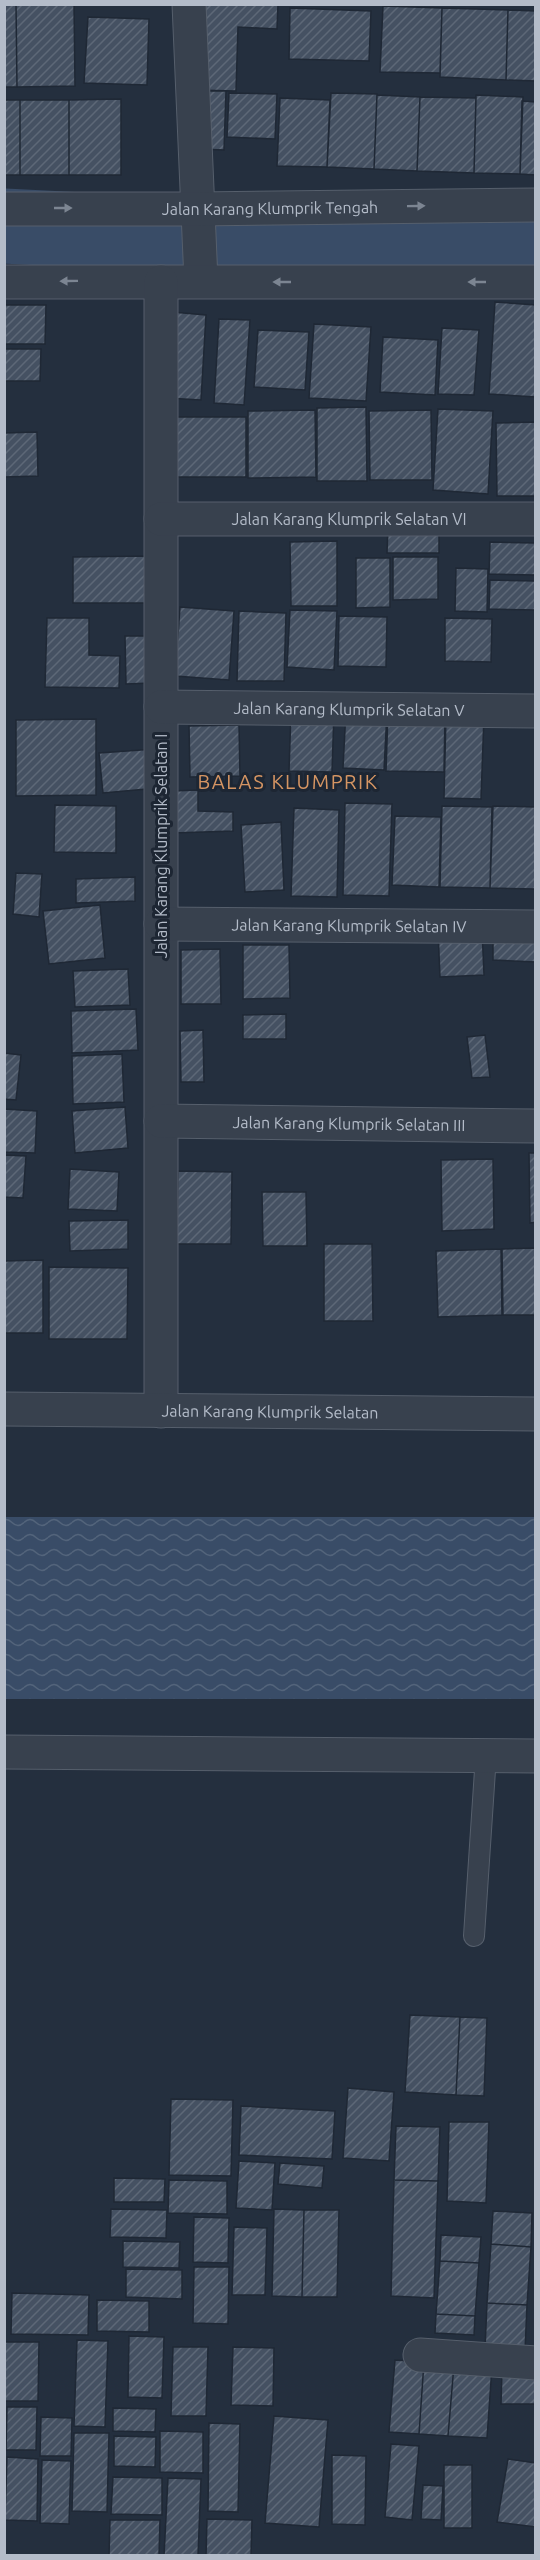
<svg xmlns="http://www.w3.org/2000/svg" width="540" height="2560" font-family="Ubuntu,sans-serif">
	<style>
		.water { fill: url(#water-waves) }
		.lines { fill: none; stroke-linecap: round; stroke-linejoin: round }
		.river { stroke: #394c67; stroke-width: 75 }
		.building { fill: url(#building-hatch); stroke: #1f2835; stroke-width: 1.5 }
		.service-casing { stroke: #565f6c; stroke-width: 22 }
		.minor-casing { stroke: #565f6c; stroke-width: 35 }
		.service { stroke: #38414e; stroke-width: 20 }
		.minor { stroke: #38414e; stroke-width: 33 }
		.oneway { fill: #7c8592 }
		.labels { text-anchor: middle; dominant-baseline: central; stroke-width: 6; stroke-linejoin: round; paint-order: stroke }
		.street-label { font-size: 16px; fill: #b4bcc9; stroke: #1d2633 }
		.quarter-label { font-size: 20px; letter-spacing: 1.5px; fill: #d59563; stroke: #1d2633 }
	</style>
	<defs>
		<pattern id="water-waves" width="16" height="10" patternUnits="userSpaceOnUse" patternTransform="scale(1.5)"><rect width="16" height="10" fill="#394c67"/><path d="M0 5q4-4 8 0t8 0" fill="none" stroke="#53647b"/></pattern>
		<pattern id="building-hatch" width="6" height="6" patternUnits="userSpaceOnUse" patternTransform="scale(1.5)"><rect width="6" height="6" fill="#455162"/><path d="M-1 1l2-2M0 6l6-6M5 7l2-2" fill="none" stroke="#5d6877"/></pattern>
	</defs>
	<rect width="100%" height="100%" fill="#242f3e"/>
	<path class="water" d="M5,1517H535V1699H5Z"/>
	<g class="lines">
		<path class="river" d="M4,226L182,235L536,228"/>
	</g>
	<path class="building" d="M4,4H16L17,87H4Z
		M16,4H74L75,86L17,87Z
		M196,4H278L277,29L238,27L236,91L194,90Z
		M383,6L442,8L440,73L380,72Z
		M290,8L371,11L369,61L289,59Z
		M442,8L508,10L506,80L440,77Z
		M508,10L536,11V81L506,80Z
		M88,17L149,19L147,85L84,83Z
		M199,91H226L224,150L197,149Z
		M229,93L277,94L275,139L227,137Z
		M331,93L377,94L374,169L327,167Z
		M377,95L420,97L417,171L374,169Z
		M476,95L523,97L520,174L474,173Z
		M420,97L476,98L474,173L417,171Z
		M280,98L330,100L327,167L277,166Z
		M121,99V175H69V100Z
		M4,100H20V175H4Z
		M20,100H69V175H20Z
		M522,101L536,102V175L520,174Z
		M495,302L536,305V397L489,394Z
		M4,305H46L45,344H4Z
		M172,312L206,315L201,400L167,398Z
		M219,319L250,320L244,405L214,403Z
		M314,324L371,327L366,401L309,398Z
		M442,328L479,330L474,395L438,394Z
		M258,330L309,332L305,390L254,387Z
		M383,337L438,340L435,395L380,392Z
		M4,349H41L40,381H4Z
		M366,407L367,481H317V408Z
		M438,409L493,411L488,494L433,490Z
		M315,410L316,477L248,478V411Z
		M431,410L432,480H370L369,411Z
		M171,417H246V477H171Z
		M536,422V496H497L496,423Z
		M37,432L38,476L4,477V433Z
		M388,526H439V553H387Z
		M337,541V606H291L290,542Z
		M490,542L536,543V575L489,574Z
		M149,556V603H73V557Z
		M393,557H438V599L393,600Z
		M356,558H390V607L356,608Z
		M456,568L488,569L487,612L455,611Z
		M490,580L536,581V610L489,609Z
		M180,607L234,611L229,680L175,676Z
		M290,610L337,611L334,670L287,667Z
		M239,611L286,613L284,681H237Z
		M339,616L387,617L386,667L338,666Z
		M47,618H89V655L120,656L119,688L45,687Z
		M445,618L492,619L491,662L445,661Z
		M125,636H150L151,683L126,684Z
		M346,710L387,712L384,770L343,768Z
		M291,711L334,712L332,772L289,771Z
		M388,712L445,714L444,772L386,771Z
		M446,715L484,716L481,799L444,798Z
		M96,719V795L16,796V720Z
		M239,725L240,776L190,777L189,726Z
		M155,749L158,788L103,793L99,753Z
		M198,790V811L233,812V831L173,833L172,791Z
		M345,803L392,804L389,896L343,895Z
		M55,805L116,806V853L54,852Z
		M442,806L492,807L490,888L440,887Z
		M493,806L536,807V889L490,888Z
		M294,808L339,810L337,897L291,896Z
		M395,816L441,817L439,887L392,885Z
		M281,822L284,890L245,892L241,825Z
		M16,873L42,874L39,917L13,914Z
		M135,877V901L76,903V879Z
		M100,905L105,958L49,964L43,911Z
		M482,929L484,975L440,977L438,931Z
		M493,930L536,931V962L493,960Z
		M243,945H289L290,998L243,999Z
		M220,949L221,1004H181V950Z
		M128,969L130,1005L75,1007L73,971Z
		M136,1009L138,1050L72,1053L71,1011Z
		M286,1014V1039H243V1015Z
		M203,1030L204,1082H181L180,1031Z
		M485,1035L490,1077L472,1078L467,1037Z
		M4,1053L21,1055L16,1100L4,1099Z
		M122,1054L124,1102L73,1104L72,1056Z
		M125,1107L128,1148L75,1153L72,1111Z
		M4,1109L37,1111L35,1153L4,1152Z
		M529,1153H536V1222L530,1223Z
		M4,1155L26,1156L23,1198L4,1197Z
		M493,1159L494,1229L442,1231L441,1160Z
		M70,1169L119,1172L117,1211L68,1209Z
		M178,1171L232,1172L231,1244H177Z
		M262,1192H306L307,1246H263Z
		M128,1220V1249L70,1251L69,1221Z
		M324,1244H372L373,1321H324Z
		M536,1248V1315H503L502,1249Z
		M501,1249L502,1315L438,1317L436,1251Z
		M43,1260V1333H4V1261Z
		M49,1267L128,1268L127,1339H49Z
		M410,2015L460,2017L456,2095L405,2092Z
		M460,2017L487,2018L484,2096L456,2095Z
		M348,2088L394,2092L389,2161L343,2158Z
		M171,2099L233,2100L231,2176L169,2175Z
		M241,2106L335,2111L332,2159L239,2155Z
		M449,2122H489L486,2203L447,2201Z
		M396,2126L440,2127L438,2181L394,2180Z
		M239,2161L275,2163L272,2210L236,2208Z
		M280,2163L324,2166L322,2188L278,2184Z
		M114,2178L165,2179L164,2202H114Z
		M169,2180L227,2181V2214L168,2213Z
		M394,2180L438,2181L434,2298L391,2296Z
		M111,2209L167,2210L166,2238L110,2237Z
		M274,2209L304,2210L302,2297L272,2296Z
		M304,2210H339L337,2297H302Z
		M493,2211L532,2213L531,2247L491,2244Z
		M194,2217L229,2218L228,2263L193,2262Z
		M234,2227L267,2228L265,2295H232Z
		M441,2235L481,2237L479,2263L440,2261Z
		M123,2241L180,2242L179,2268L123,2267Z
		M491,2244L531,2247L527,2305L487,2303Z
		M440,2261L479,2263L475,2316L436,2314Z
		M194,2267H229L228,2324L193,2323Z
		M126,2269L182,2270V2299L126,2297Z
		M12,2293L89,2295L88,2335L11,2334Z
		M97,2300L149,2301V2332L97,2331Z
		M487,2303L527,2305L525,2351L485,2349Z
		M436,2314L475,2316L474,2335L435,2333Z
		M129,2336L164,2337L162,2398L128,2397Z
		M77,2340L108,2341L105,2427L74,2426Z
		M4,2342H39L38,2401H4Z
		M173,2347H208L206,2416H171Z
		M233,2347L274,2348L273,2406L231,2405Z
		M395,2360L424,2362L419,2434L389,2432Z
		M424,2362L454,2365L448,2436L419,2434Z
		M454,2365L492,2367L487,2438L448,2436Z
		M502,2369L536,2370V2404H501Z
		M7,2407H37L36,2450H6Z
		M113,2408L156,2409L155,2432L113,2431Z
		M274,2416L328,2420L319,2527L265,2523Z
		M41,2417L72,2418L71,2456H40Z
		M209,2423L240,2424L238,2512L208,2511Z
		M160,2431L203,2432V2473L160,2472Z
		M74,2433H109L107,2512L72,2511Z
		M114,2436L156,2437L155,2467L114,2466Z
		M391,2444L419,2446L412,2520L385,2517Z
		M332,2455L366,2456L365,2525L332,2524Z
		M7,2457L38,2459L37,2521L5,2520Z
		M508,2459L536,2463V2527L497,2522Z
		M42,2460L71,2461L69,2524L40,2523Z
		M444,2465H472V2528H444Z
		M113,2477L162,2478V2515L111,2514Z
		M168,2478L201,2479L198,2556H164Z
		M423,2485L443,2486L441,2520L421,2519Z
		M207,2519L252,2520L251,2556H206Z
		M110,2520H160L159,2556H109Z"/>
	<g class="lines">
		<g class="service-casing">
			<path id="service" d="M474,1936L486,1755"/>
		</g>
		<g class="minor-casing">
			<g id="minor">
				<path d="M189,4L201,281"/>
				<path id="s1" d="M4,209H197L536,205"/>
				<path d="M4,282H536"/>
				<path d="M161,282V1411"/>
				<path id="s2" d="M161,519H536"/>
				<path id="s3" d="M161,707L536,711"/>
				<path id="s4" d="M161,924L536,927"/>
				<path id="s5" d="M161,1121L536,1126"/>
				<path id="s6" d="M4,1409L536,1414"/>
				<path d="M4,1752L536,1756"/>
				<path d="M420,2355L536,2363"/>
			</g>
		</g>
		<use href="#service" class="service"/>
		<use href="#minor" class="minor"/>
	</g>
	<defs><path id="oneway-solid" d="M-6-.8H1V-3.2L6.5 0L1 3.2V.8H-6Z" transform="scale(1.5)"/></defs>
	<g class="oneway">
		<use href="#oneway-solid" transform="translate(416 206) rotate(-1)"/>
		<use href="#oneway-solid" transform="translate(63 208)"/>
		<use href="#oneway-solid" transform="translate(69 281) rotate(179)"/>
		<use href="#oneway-solid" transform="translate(282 282) rotate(-180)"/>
		<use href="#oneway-solid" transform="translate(477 282) rotate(-180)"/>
	</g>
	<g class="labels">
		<g class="street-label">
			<text stroke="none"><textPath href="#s1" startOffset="266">Jalan Karang Klumprik Tengah</textPath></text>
			<text stroke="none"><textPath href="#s2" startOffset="188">Jalan Karang Klumprik Selatan VI</textPath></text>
			<text stroke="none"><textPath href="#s3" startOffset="188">Jalan Karang Klumprik Selatan V</textPath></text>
			<text transform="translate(161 846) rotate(-90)">Jalan Karang Klumprik Selatan I</text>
			<text stroke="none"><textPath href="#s4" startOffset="188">Jalan Karang Klumprik Selatan IV</textPath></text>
			<text stroke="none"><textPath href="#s5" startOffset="188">Jalan Karang Klumprik Selatan III</textPath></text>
			<text stroke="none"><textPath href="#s6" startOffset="266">Jalan Karang Klumprik Selatan</textPath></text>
		</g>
		<g class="quarter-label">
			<text x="288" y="781">BALAS KLUMPRIK</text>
		</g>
	</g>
	<rect width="540" height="2560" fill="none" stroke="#b4bcc9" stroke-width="12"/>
</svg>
